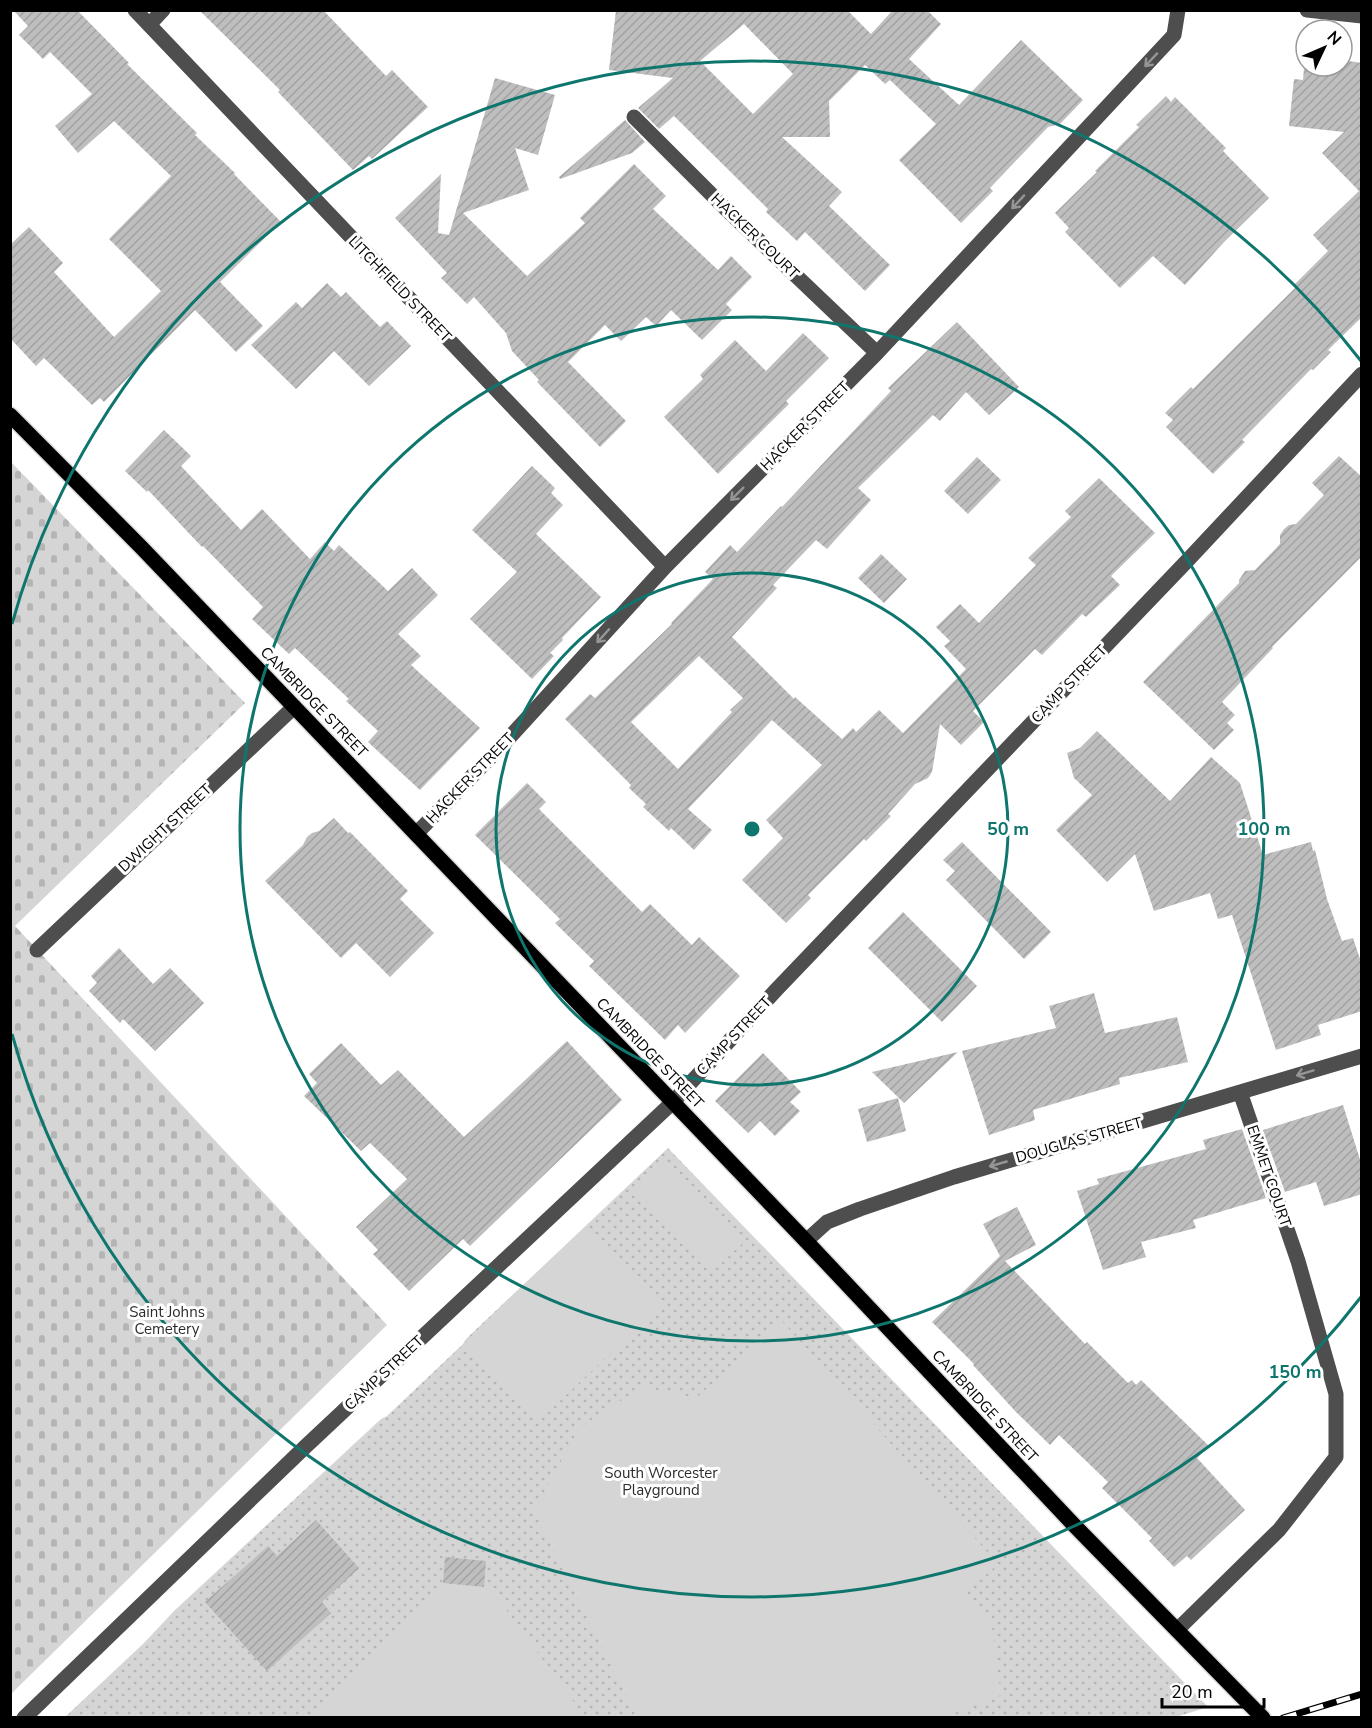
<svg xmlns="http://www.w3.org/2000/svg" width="1372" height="1728" font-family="'Nunito Sans',sans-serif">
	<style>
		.grass { fill: url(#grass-dots) }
		.cemetery { fill: url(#cemetery-stones) }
		.garden { fill: #d5d5d5 }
		.building { fill: url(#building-hatch); fill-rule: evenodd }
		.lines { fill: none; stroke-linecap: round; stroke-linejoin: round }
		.major-casing { stroke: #dbdbdb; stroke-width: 18 }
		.minor { stroke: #4e4e4e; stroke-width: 15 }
		.major { stroke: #000; stroke-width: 15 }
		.rail-casing { stroke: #000; stroke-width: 7 }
		.rail { stroke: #fff; stroke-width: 4.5; stroke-dasharray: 14; stroke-linecap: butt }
		.oneway { stroke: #959595 }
		.ring { fill: none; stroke: #0f766e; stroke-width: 3 }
		.labels { text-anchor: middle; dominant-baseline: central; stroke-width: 6; stroke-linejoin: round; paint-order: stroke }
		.street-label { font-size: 15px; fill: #000; stroke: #fff }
		.park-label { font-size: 15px; fill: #2c2c2c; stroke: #fff }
		.centre { fill: #0f766e; stroke: #fff; stroke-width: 3 }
		.ring-label { font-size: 18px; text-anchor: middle; font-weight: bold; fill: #0f766e; stroke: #fff; stroke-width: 6; stroke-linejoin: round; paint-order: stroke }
	</style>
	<defs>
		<pattern id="grass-dots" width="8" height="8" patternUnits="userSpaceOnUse" patternTransform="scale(1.5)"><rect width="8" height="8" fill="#d5d5d5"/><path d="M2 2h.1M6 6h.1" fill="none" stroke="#b5b5b5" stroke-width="1.8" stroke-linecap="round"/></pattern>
		<pattern id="cemetery-stones" width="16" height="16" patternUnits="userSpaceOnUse" patternTransform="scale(1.5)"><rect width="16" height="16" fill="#d5d5d5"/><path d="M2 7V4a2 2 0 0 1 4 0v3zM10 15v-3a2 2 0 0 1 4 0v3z" fill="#b5b5b5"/></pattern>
		<pattern id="building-hatch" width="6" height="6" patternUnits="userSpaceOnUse" patternTransform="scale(1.5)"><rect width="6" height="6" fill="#bebebe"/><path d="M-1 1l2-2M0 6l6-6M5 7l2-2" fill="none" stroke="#a2a2a2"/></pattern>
	</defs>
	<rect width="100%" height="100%" fill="#fff"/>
	<path class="grass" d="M668,1148L1208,1707L1173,1718H64L144,1643L174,1611L381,1419L387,1416L463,1344L467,1338Z"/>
	<path class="cemetery" d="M11,462L245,703L15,926L387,1325L11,1694Z"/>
	<path class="garden" d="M665,1161L743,1243L713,1271L635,1190Z
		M587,1226L661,1305L538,1422L463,1344Z
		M782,1321L998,1564L967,1592L992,1627L1001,1695L944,1717H637L534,1511L579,1428L642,1387L696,1398Z
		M446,1578L485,1581L585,1717L308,1718Z"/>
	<path class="building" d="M13,10H77L129,63L127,64L197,133L195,135L235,173L234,174L281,222L220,282L263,326L236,352L195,310L104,402L100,398L92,405L44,358L36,366L10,338V245L29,227L63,263L54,272L114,337L161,291L109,239L171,176L114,121L78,153L55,126L92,94L50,52L43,59L19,35L28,26Z
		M199,10H323L386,76L392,70L428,107L372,159L369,156L353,170L278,92L280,90Z
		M616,10H847L871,34L893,10H927L941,24L909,59L959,105L1021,40L1083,100L1060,124L1048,127L990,188L993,191L961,223L899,160L936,124L890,80L885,84L865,65L829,101L830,137H782L842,192L829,206L890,265L865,291L805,232L797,241L766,212L768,209L674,116L659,129L638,108L673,78L609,70ZM744,24L793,74L753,114L700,61Z
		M1305,56L1306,66H1342V60L1362,63V317L1328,350L1331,352L1313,370L1311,369L1242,440L1245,442L1213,474L1166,427L1173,420L1165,413L1191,387L1193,389L1295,288L1293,286L1328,251L1313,235L1359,191L1322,153L1344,132L1289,126L1294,79L1303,80Z
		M495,78L555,95L538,155L515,148L529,190L463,213L527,276L585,223L580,218L634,164L666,196L653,209L718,270L731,256L752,277L726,304L732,310L702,340L671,310L656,326L646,317L621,341L605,325L568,362L626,421L600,447L537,382L539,380L512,351L506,333L474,297L467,304L441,278L447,273L395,218L441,174L438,233L449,235Z
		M1166,96L1171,102L1175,97L1226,148L1223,151L1269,198L1224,242L1185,285L1153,256L1120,288L1065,232L1069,228L1055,213L1097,172L1095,171L1139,127L1136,125Z
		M625,120L645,142L632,153L560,179L559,177Z
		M327,283L341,297L346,292L380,327L387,321L411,346L369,386L334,351L296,389L251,345L296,302L302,308Z
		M957,322L1019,387L989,415L966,392L940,421L933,415L858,488L871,500L827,549L816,540L773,585L777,588L732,637L794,699L795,697L842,739L853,728L856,732L879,710L903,733L966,669L944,646L950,641L936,627L960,604L979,623L1036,565L1028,558L1071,517L1065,511L1099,478L1155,533L1111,576L1120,585L1086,617L1082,614L1042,655L1035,649L973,711L984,722L961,745L940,724L932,772L928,778L915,784L888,814L891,816L866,841L864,839L808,895L811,898L786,923L742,880L783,838L766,820L822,765L772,720L688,809L712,830L694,850L671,828L669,831L643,807L646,804L629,788L631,785L565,719L590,694L595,698L672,624L671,623L713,579L705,572L730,545L737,552L781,506L782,507L891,391L888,388ZM699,656L743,698L730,710L732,712L678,769L631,722Z
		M803,333L829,358L786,401L789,404L718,474L664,417L703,379L700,375L735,340L766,371Z
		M164,430L191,456L181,466L241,530L262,509L310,559L325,542L334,551L339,545L388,591L412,568L438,595L398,634L421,656L411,665L480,728L420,790L368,742L378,731L346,701L349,699L295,648L289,654L252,619L263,607L203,546L202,547L148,490L147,492L125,471Z
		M1339,456L1362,477V556L1272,647L1273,648L1222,702L1235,715L1227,723L1234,730L1214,750L1143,682L1239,583V580L1245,571L1255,570L1280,544V535L1284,529L1289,525L1296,524L1324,495L1312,483Z
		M977,457L1001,480L968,514L944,491Z
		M532,466L555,488L551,493L563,505L536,534L601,597L562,638L563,640L550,653L554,656L532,679L470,619L517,572L472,530Z
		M881,554L907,579L884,603L858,578Z
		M1097,731L1170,801L1211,757L1240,783L1263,855L1311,842L1313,851L1315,850L1327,899L1342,941L1353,938L1362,965V1011L1318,1025L1321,1035L1276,1050L1232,915L1218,919L1210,893L1154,911L1135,854L1107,882L1056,830L1092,795L1074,778L1067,753L1080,748Z
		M527,783L546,802L539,809L642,912L650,904L692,945L699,937L740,976L685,1033L678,1025L665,1040L589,966L594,961L555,923L560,919L475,835Z
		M334,818L348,833L350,832L408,891L400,899L434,933L390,977L356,943L341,958L265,881L303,845L307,837L312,833L319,831Z
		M962,842L1051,932L1024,959L946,880L955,871L943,860Z
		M903,912L977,986L942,1022L868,948Z
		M119,948L153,984L170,968L204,1003L155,1051L123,1019L120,1023L89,991L97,983L91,976Z
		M1094,993L1105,1033L1177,1017L1188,1062L1119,1078L1120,1084L1033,1110L1035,1120L989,1135L962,1051L1056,1028L1049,1006Z
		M567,1041L622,1100L470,1246L463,1239L409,1291L373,1254L378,1250L356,1227L407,1179L370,1143L361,1151L304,1096L317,1083L309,1074L341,1043L381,1085L398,1070L464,1137Z
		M958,1052L904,1103L872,1072Z
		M763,1053L801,1092L790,1102L800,1111L775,1136L760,1121L748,1133L715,1101Z
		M898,1098L906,1131L867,1142L858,1109Z
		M1343,1105L1362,1166V1194L1324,1206L1316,1182L1285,1192L1263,1130Z
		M1242,1129L1266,1198L1193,1220L1196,1228L1141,1242L1146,1257L1103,1270L1077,1191L1099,1184L1097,1179L1206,1149L1203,1140Z
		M1017,1207L1036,1245L1005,1261L1085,1344L1087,1342L1128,1383L1132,1380L1136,1385L1141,1380L1209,1446L1197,1458L1245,1510L1191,1560L1187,1556L1174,1567L1149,1541L1152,1538L1102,1488L1108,1482L1059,1435L1050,1445L1016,1412L973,1365L974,1364L932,1322L1000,1256L983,1224Z
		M316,1520L359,1568L322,1602L331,1613L267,1671L205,1602L268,1546L277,1556Z
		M445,1557L486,1561L484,1587L443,1583Z"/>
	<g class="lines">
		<g class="major-casing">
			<path id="major" d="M10,415L141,547L416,834L806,1241L1072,1523L1263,1718"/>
		</g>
		<path class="minor" d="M135,10L665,567
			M1307,10L1362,16
			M149,25L163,10
			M634,117L726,209L877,353
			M416,834L509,738L665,567L877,353L1174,35L1178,10
			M37,950L294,707
			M806,1241L827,1222L860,1209L954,1177L1362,1056
			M1177,1630L1279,1530L1336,1457V1394L1298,1261L1240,1092
			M24,1718L305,1447L673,1102L777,989L1186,562L1362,374"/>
		<use href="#major" class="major"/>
		<g class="rail-casing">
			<path id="rail" d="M1283,1718L1362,1694"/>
		</g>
		<use href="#rail" class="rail"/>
	</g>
	<defs><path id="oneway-shaft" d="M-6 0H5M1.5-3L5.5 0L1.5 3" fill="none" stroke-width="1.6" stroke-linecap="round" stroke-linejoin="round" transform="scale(1.5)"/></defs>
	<g class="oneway">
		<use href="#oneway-shaft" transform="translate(1151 60) rotate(133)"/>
		<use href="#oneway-shaft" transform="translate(1018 202) rotate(133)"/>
		<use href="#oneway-shaft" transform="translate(737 494) rotate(135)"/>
		<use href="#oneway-shaft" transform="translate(603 636) rotate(132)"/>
		<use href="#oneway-shaft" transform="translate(1305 1073) rotate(163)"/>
		<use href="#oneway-shaft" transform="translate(998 1164) rotate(164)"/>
	</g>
	<g class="ring">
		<circle cx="752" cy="829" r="256"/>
		<circle cx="752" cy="829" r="512"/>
		<path d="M1361 1297A768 768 0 0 1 12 1034M12 624A768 768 0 0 1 1361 361"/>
	</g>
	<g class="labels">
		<g class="street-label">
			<text transform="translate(755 236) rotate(44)">HACKER COURT</text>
			<text transform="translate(400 289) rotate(46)">LITCHFIELD STREET</text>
			<text transform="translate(805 426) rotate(-45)">HACKER STREET</text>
			<text transform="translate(1069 684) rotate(-46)">CAMP STREET</text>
			<text transform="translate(314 702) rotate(46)">CAMBRIDGE STREET</text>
			<text transform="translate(470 778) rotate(-46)">HACKER STREET</text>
			<text transform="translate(165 828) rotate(-43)">DWIGHT STREET</text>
			<text transform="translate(734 1036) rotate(-47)">CAMP STREET</text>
			<text transform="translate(650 1053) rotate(46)">CAMBRIDGE STREET</text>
			<text transform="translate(1079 1140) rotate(-16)">DOUGLAS STREET</text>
			<text transform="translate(1269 1176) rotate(71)">EMMET COURT</text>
			<text transform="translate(384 1373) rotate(-43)">CAMP STREET</text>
			<text transform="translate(985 1406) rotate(47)">CAMBRIDGE STREET</text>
		</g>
		<g class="park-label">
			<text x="167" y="1312">Saint Johns<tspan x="167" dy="17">Cemetery</tspan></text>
			<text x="661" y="1473">South Worcester<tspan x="661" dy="17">Playground</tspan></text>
		</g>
	</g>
	<circle cx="752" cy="829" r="9" class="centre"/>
	<g class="ring-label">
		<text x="1008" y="835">50 m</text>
		<text x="1264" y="835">100 m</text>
		<text x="1295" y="1378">150 m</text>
	</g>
	<rect width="1372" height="1728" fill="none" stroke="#000000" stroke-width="24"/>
	<g transform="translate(1324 48) rotate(46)"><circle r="28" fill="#ffffff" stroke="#999999" stroke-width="1.5"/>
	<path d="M0-4.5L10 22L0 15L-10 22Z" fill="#000000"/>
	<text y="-9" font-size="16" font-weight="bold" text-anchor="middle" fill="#000000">N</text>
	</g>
	<path d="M1162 1698v9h102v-9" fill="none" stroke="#000000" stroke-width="3"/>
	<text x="1171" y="1698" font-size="18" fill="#000000" stroke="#ffffff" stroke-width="4.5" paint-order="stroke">20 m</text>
</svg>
